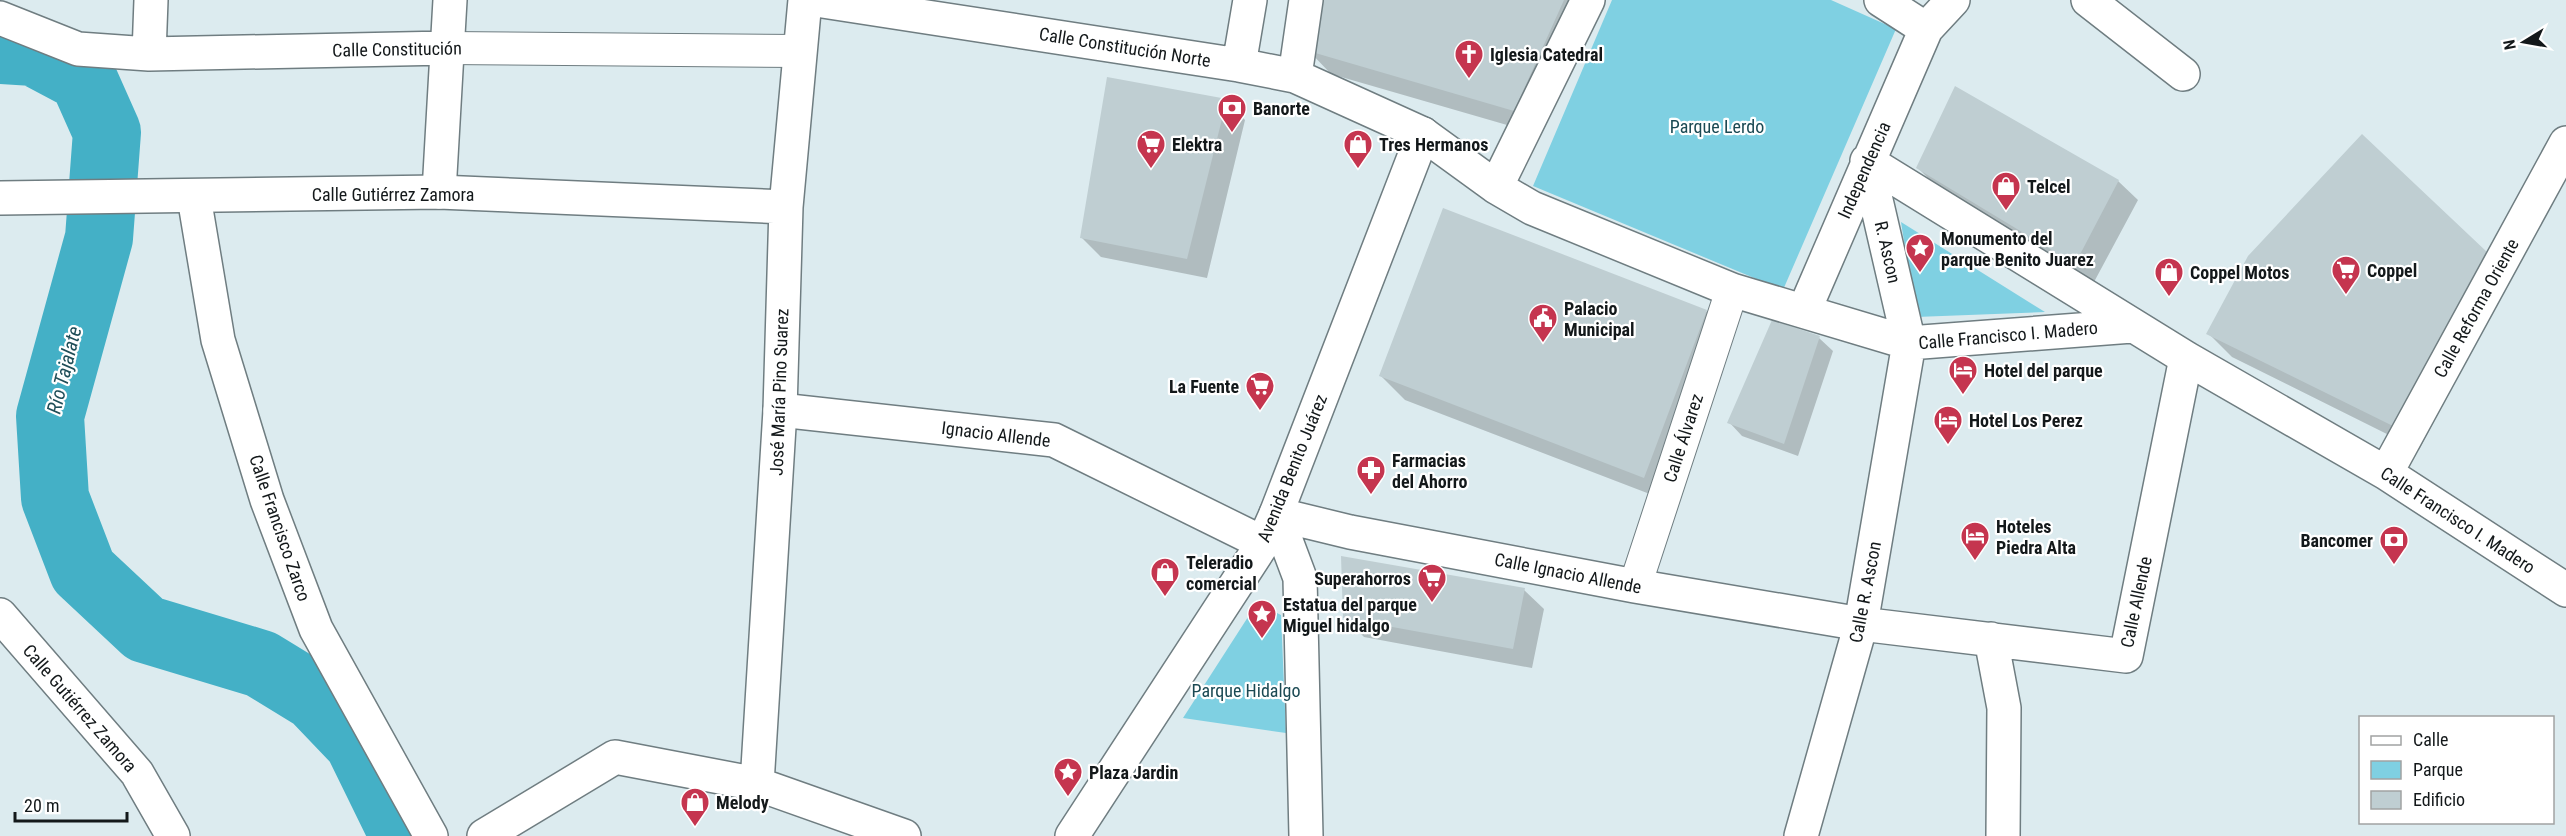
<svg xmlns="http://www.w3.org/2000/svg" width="2566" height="836" font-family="'Roboto Condensed',sans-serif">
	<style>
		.green { fill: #7fd0e2 }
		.shadow { fill: #0003 }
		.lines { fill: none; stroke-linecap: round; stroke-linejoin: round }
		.river { stroke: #44b0c6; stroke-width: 68 }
		.building { fill: #bfced2 }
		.pedestrian-casing { stroke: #6f7d81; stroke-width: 34 }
		.minor-casing { stroke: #6f7d81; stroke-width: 36 }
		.tertiary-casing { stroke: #6f7d81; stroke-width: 36 }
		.pedestrian { stroke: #fff; stroke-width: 32 }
		.minor { stroke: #fff; stroke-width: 33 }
		.tertiary { stroke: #fff; stroke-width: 33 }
		.labels { text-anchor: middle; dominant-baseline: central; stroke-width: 4.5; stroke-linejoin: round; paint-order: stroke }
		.street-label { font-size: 18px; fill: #13181a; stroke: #fff }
		.poi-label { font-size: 18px; font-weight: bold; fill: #13181a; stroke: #fff; text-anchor: start }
		.park-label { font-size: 18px; fill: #1a4953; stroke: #fff }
		.water-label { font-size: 20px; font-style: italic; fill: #1f4e58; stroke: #fff }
	</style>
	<rect width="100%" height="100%" fill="#dcebef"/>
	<path class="green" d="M1612,0H1831L1896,29L1783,290L1533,186Z
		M1901,222L2045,312L1916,317Z
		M1257,603L1281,615L1286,733L1183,718Z"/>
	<path class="shadow" d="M1314,0H1598L1538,134L1331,74L1307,49Z
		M1226,101L1245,120L1207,278L1101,257L1082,238Z
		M1918,168L2118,181L2138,200L2094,282L1937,187Z
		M2486,253L2510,277L2419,450L2232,357L2208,333Z
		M1706,311L1730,335L1668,501L1405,400L1381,376Z
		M1819,338L1833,351L1798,456L1742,436L1729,422Z
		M1524,590L1544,609L1532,668L1364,637L1344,617Z"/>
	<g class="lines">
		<path class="river" d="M0,50L34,52L83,78L107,132L99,238L50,416L55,498L83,571L145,629L261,664L315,697L358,742L404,836"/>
	</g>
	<path class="building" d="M1312,0H1564L1514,111L1305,50Z
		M1107,77L1227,99L1187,259L1080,238Z
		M1955,86L2119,180L2075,264L1916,168Z
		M2362,134L2487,252L2395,427L2206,334L2248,256Z
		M1443,208L1707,310L1644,478L1379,376Z
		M1772,320L1820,336L1784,444L1727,423Z
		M1341,556L1525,588L1513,649L1343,618Z"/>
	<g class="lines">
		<g class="pedestrian-casing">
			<path id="pedestrian" d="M447,48L800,51
				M1635,586L1732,290"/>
		</g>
		<g class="minor-casing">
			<path id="minor" d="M816,0L1239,65L1295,76L1423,134L1496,187L1532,208L1732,290L1909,343L2132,326
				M1881,0L1926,29
				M2088,0L2183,74
				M0,18L78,49L149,54L447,48
				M149,54L151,0
				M1239,65L1250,0
				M1295,76L1306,0
				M1867,161L2186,358L2386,473L2566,590
				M1496,187L1588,0
				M439,192L450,0
				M194,197L218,340L267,500L316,629L431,836
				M1804,311L1926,29L1953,0
				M780,410L1054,440L1263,543
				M2386,473L2566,143
				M1276,514L1350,532L1635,586L1861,624L2126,656L2186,358
				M1276,514L1300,578L1306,836
				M0,615L137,773L173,836
				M1991,639L2004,708L2003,836
				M1801,836L1861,624L1909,343L1867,161"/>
		</g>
		<g class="tertiary-casing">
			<path id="tertiary" d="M0,198L439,192L786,207
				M757,784L780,410L786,207L805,0
				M484,836L615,757L757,784L904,836
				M1072,836L1263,543L1276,514L1423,134"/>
		</g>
		<use href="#pedestrian" class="pedestrian"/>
		<use href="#minor" class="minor"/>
		<use href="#tertiary" class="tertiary"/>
	</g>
	<defs>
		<g id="church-pin" transform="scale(1.5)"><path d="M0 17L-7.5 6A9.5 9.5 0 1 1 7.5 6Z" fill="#c5354f" stroke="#fff"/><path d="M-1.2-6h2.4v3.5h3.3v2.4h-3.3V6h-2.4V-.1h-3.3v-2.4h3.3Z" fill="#fff"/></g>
		<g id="bank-pin" transform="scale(1.5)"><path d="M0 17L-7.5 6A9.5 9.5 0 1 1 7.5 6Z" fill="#c5354f" stroke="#fff"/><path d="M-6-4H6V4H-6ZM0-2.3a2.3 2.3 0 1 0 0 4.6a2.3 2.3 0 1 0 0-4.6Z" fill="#fff"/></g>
		<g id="supermarket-pin" transform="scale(1.5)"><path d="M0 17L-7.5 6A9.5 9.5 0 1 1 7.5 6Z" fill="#c5354f" stroke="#fff"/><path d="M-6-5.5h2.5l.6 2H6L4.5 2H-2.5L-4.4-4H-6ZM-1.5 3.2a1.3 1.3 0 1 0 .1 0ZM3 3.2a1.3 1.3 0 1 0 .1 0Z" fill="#fff"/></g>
		<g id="shop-pin" transform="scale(1.5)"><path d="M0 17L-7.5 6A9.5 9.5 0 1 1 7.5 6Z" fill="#c5354f" stroke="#fff"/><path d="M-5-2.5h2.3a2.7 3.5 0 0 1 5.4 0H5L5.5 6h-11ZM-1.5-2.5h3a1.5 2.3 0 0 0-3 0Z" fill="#fff"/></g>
		<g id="sight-pin" transform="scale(1.5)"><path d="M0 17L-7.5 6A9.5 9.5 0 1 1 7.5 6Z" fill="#c5354f" stroke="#fff"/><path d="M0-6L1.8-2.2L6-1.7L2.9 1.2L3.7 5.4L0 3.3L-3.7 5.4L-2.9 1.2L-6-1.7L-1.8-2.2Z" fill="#fff"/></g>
		<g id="civic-pin" transform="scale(1.5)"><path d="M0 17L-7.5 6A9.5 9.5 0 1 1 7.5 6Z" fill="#c5354f" stroke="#fff"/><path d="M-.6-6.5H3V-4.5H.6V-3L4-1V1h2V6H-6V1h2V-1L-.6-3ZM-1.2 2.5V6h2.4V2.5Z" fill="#fff"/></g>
		<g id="hotel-pin" transform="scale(1.5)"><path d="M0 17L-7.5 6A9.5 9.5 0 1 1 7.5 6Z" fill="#c5354f" stroke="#fff"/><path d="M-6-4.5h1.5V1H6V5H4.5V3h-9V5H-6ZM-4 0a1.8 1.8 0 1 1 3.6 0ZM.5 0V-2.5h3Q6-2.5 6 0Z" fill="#fff"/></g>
		<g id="pharmacy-pin" transform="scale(1.5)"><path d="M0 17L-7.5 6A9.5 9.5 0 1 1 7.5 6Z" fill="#c5354f" stroke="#fff"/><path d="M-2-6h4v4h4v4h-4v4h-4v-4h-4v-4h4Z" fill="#fff"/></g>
	</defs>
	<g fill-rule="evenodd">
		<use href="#church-pin" x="1469" y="54"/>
		<use href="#bank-pin" x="1232" y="108"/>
		<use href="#supermarket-pin" x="1151" y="144"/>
		<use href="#shop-pin" x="1358" y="144"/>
		<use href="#shop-pin" x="2006" y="186"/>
		<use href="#sight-pin" x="1920" y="248"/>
		<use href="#supermarket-pin" x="2346" y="270"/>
		<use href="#shop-pin" x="2169" y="272"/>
		<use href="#civic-pin" x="1543" y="318"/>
		<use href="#hotel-pin" x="1963" y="370"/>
		<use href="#supermarket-pin" x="1260" y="386"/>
		<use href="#hotel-pin" x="1948" y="420"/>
		<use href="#pharmacy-pin" x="1371" y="470"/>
		<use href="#hotel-pin" x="1975" y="536"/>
		<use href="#bank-pin" x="2394" y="540"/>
		<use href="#shop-pin" x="1165" y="572"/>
		<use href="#supermarket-pin" x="1432" y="578"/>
		<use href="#sight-pin" x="1262" y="614"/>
		<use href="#sight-pin" x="1068" y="772"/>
		<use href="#shop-pin" x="695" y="802"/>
	</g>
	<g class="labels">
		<g class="street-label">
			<text transform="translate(1125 47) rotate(9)">Calle Constitución Norte</text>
			<text transform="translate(397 49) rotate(-1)">Calle Constitución</text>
			<text transform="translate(1864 170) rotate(-66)">Independencia</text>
			<text x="393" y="194">Calle Gutiérrez Zamora</text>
			<text transform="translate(1888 252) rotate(77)">R. Ascon</text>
			<text transform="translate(2476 308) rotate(-61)">Calle Reforma Oriente</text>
			<text transform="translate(2008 335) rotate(-5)">Calle Francisco I. Madero</text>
			<text transform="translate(779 392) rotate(-88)">José María Pino Suarez</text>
			<text transform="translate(996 434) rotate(7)">Ignacio Allende</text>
			<text transform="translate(1683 438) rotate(-72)">Calle Álvarez</text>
			<text transform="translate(1292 468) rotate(-68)">Avenida Benito Juárez</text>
			<text transform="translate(2458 520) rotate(33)">Calle Francisco I. Madero</text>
			<text transform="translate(280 528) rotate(71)">Calle Francisco Zarco</text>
			<text transform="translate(1568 573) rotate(11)">Calle Ignacio Allende</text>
			<text transform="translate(1865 592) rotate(-79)">Calle R. Ascon</text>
			<text transform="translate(2136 602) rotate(-78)">Calle Allende</text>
			<text transform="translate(80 708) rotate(49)">Calle Gutiérrez Zamora</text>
		</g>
		<g class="poi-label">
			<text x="1490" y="54">Iglesia Catedral</text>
			<text x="1253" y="108">Banorte</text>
			<text x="1172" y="144">Elektra</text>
			<text x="1379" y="144">Tres Hermanos</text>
			<text x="2027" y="186">Telcel</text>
			<text x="1941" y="238">Monumento del<tspan x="1941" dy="21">parque Benito Juarez</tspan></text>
			<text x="2367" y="270">Coppel</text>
			<text x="2190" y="272">Coppel Motos</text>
			<text x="1564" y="308">Palacio<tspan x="1564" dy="21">Municipal</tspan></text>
			<text x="1984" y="370">Hotel del parque</text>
			<text x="1239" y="386" text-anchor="end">La Fuente</text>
			<text x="1969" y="420">Hotel Los Perez</text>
			<text x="1392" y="460">Farmacias<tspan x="1392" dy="21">del Ahorro</tspan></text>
			<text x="1996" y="526">Hoteles<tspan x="1996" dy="21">Piedra Alta</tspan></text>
			<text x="2373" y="540" text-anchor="end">Bancomer</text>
			<text x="1186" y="562">Teleradio<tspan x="1186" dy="21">comercial</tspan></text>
			<text x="1411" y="578" text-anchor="end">Superahorros</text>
			<text x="1283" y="604">Estatua del parque<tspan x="1283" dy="21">Miguel hidalgo</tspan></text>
			<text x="1089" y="772">Plaza Jardin</text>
			<text x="716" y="802">Melody</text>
		</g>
		<g class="park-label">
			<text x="1717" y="126">Parque Lerdo</text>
			<text x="1246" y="690">Parque Hidalgo</text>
		</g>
		<g class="water-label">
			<text transform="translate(64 370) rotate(-76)">Río Tajalate</text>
		</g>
	</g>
	<rect x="2359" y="716" width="195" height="108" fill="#ffffff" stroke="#a1a3a3" stroke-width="1.5"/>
	<rect x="2371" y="736" width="30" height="9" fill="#ffffff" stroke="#a1a3a3" stroke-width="1.5"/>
	<text x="2413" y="746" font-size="18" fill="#13181a">Calle</text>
	<rect x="2371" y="761" width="30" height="18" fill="#7fd0e2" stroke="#a1a3a3" stroke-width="1.5"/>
	<text x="2413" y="776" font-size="18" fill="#13181a">Parque</text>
	<rect x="2371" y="791" width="30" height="18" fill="#bfced2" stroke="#a1a3a3" stroke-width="1.5"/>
	<text x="2413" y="806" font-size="18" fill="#13181a">Edificio</text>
	<g transform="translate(2524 42) rotate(259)" stroke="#ffffff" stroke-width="4.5" paint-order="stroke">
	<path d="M0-4.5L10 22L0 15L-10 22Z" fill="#13181a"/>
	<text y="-9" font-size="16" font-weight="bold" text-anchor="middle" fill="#13181a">N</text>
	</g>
	<path d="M15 812v9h112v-9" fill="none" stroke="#13181a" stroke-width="3"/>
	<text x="24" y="812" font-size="18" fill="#13181a" stroke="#ffffff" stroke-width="4.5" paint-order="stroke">20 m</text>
</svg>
